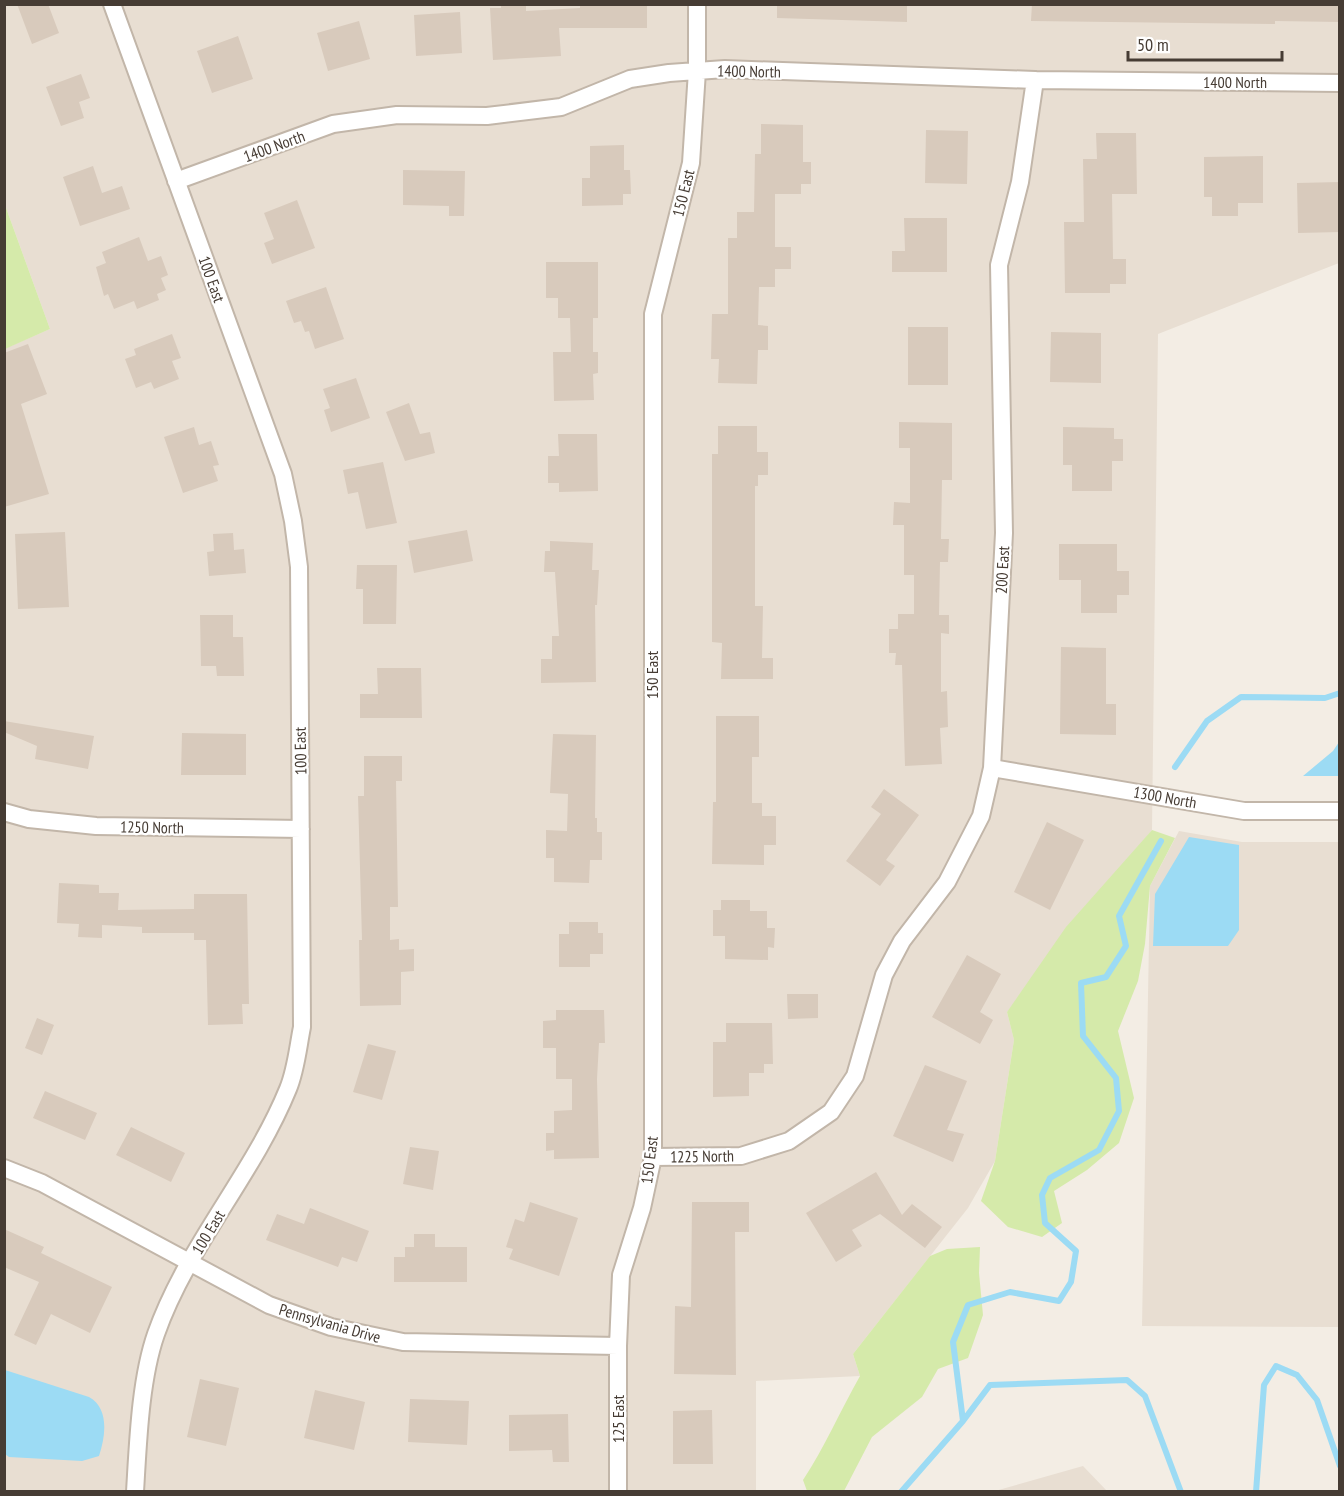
<svg xmlns="http://www.w3.org/2000/svg" width="1344" height="1496" font-family="'PT Sans Narrow',sans-serif">
	<style>
		.residential { fill: #e8ded2 }
		.green { fill: #d5eaaa }
		.water { fill: #9cdbf4 }
		.lines { fill: none; stroke-linecap: round; stroke-linejoin: round }
		.stream { stroke: #9cdbf4; stroke-width: 6 }
		.building { fill: #d8cabc }
		.minor-casing { stroke: #c2b6a9; stroke-width: 20 }
		.minor { stroke: #fff; stroke-width: 16 }
		.labels { text-anchor: middle; dominant-baseline: central; stroke-width: 4.5; stroke-linejoin: round; paint-order: stroke }
		.street-label { font-size: 16px; fill: #463c34; stroke: #fff }
	</style>
	<rect width="100%" height="100%" fill="#f3ede4"/>
	<path class="residential" d="M5,5H1339V263L1158,334L1152,830L1007,1012L1014,1040L995,1161L968,1208L853,1354L860,1376L756,1381V1491H5L4,349L50,329L5,205Z
		M1179,831L1242,842H1339V1327L1142,1326L1150,886Z
		M1083,1466L1107,1491H995Z"/>
	<path class="green" d="M5,205L50,329L5,349H4Z
		M1152,830L1175,838L1150,886L1145,944L1138,981L1118,1031L1134,1098L1119,1143L1087,1170L1054,1191L1062,1223L1042,1237L1008,1227L981,1201L995,1161L1014,1040L1007,1012L1066,927Z
		M980,1247L979,1273L983,1315L968,1358L938,1369L922,1397L872,1437L844,1491H807L803,1480C825,1447 840,1411 860,1376L853,1354L930,1256L947,1249Z"/>
	<path class="water" d="M1339,742V776H1303L1333,751Z
		M1189,837L1239,845V930L1228,946H1153L1155,894Z
		M5,1370L89,1397C109,1408 106,1435 99,1456L82,1461L9,1457L5,1454Z"/>
	<g class="lines">
		<path class="stream" d="M1175,767L1207,721L1241,697L1325,698L1340,693
			M963,1421L990,1385L1127,1380L1145,1396L1181,1492
			M901,1492L963,1421L953,1342L968,1305L1010,1292L1059,1301L1071,1282L1076,1251L1045,1223L1042,1195L1050,1178L1099,1150L1119,1111L1116,1078L1083,1036L1081,983L1106,977L1126,946L1119,916L1161,841
			M1256,1492L1264,1385L1276,1366L1297,1375L1317,1400L1340,1466"/>
	</g>
	<path class="building" d="M17,4H48L59,33L32,44Z
		M501,4H526V11L580,8V4H647V28H559L561,56L493,60L490,8H501Z
		M777,4H907V22L777,18Z
		M1032,4H1340V22L1275,21V24L1031,21Z
		M460,12L462,53L416,56L414,15Z
		M359,21L370,59L328,71L317,33Z
		M238,36L253,79L212,93L197,51Z
		M81,74L90,98L79,102L84,118L61,126L46,87Z
		M761,124L803,125V162H811V184H801V194H775V247H791V269H775V287H759L758,325L768,326V350H758L757,384L718,383L719,359H711L712,314H728V238H737V212H754L755,154H761Z
		M926,130L968,131L967,184L925,183Z
		M1096,133H1136L1137,194H1112L1113,259H1126V284H1110V293H1065L1064,222H1084L1083,159H1097Z
		M624,145V170H630L631,194H623V205L582,206V178H590V146Z
		M1263,156V203H1238V216H1212V197H1204V157Z
		M93,166L102,193L122,186L130,209L80,226L63,177Z
		M403,170L465,171L464,216H449V206L403,205Z
		M1340,182V232L1298,233L1297,183Z
		M297,200L315,248L272,264L264,243L274,239L264,213Z
		M904,218H947V272H892V251H905Z
		M139,237L148,261L161,256L168,275L161,278L166,290L157,294L159,300L137,309L134,301L114,309L108,294L104,296L96,267L106,263L102,252Z
		M546,262H598V318H593V352H598V373L593,374L594,400L554,401L553,352H571L570,318H558V298H546Z
		M326,287L344,339L315,349L309,331L305,332L301,321L294,323L286,301Z
		M908,327H948V385H908Z
		M1051,332L1101,333V383L1050,382Z
		M172,334L181,358L172,361L179,379L154,389L151,382L136,388L125,359L136,355L134,349Z
		M28,344L47,394L21,404L49,494L4,507V353Z
		M356,378L370,418L331,432L324,410L330,408L323,389Z
		M409,403L420,434L430,432L435,453L405,461L386,412Z
		M899,422L952,423V480H942L941,539H949L948,562H940L939,615H949V634L941,633V692L947,691L948,727L940,728L942,764L905,766L902,665H895L896,653H889V629H898V614H914V575H904V525H893L894,502L910,503V448H899Z
		M718,426H757V452H768V475H758V486H755V606H763L762,658H773V679H721L722,643L712,642V454H718Z
		M194,427L199,445L211,441L219,465L213,466L218,481L183,493L164,437Z
		M1063,427L1114,428V439H1123V461H1112V491H1072V465H1063Z
		M558,434H597L598,491L559,492V483H548V456H559Z
		M383,462L397,523L366,529L358,492L348,494L343,470Z
		M467,530L473,561L414,573L408,541Z
		M65,532L69,607L18,609L15,534Z
		M233,533L234,550L244,549L246,573L209,576L207,552L214,551L213,534Z
		M550,541L593,543L592,570H599L597,605H595L596,682L541,683V659H552V636H559L555,572H544L545,551H550Z
		M1059,544H1117V571H1129V595H1117V613H1081V580H1059Z
		M357,565H397L396,624H363V589H356Z
		M200,615H233V637H243L244,676H217L216,666H201Z
		M1061,647L1106,648V704H1116V735L1060,734Z
		M377,668H421L422,718H360V694H378Z
		M716,716H759V757H752V803H762V816H776V845H764V865L712,864L713,802H716Z
		M4,721L94,736L88,769L35,759L37,746L4,732Z
		M182,733L246,734V775H181Z
		M553,734L596,735L595,818H597V832H602V860H590L589,883L554,882V858H546V830L567,831L568,794L550,793Z
		M364,756H402V781H396L398,907H390V940L399,939V950L414,949V971L401,972V1005L360,1006L359,940H362L358,796H364Z
		M884,789L919,815L886,860L895,866L880,886L846,861L881,814L871,807Z
		M1047,822L1084,840L1050,910L1014,892Z
		M59,883L99,885V893H119L118,910L194,909V894H247L249,1004H242L243,1024L208,1025L206,940H194V933H142V927L102,925V938L78,937L79,924L57,923Z
		M721,900H750V911H767V928H775L774,948L768,947V960L725,959V936H713V910H721Z
		M569,922H598V933H603V954H590V967H559V934H569Z
		M967,955L1001,974L980,1012L993,1020L980,1044L932,1017Z
		M787,994H818V1018L788,1019Z
		M556,1010H604L605,1043H599L597,1079L599,1158L554,1159V1150L546,1151V1133H554V1111L572,1110V1079H556V1048H543V1021L556,1020Z
		M37,1018L54,1025L42,1055L25,1048Z
		M726,1023H772L773,1064H764V1073H749V1096L713,1097V1042H726Z
		M368,1044L396,1051L382,1100L353,1092Z
		M925,1065L967,1081L947,1130L964,1134L953,1162L893,1136Z
		M45,1091L97,1113L85,1140L33,1118Z
		M131,1127L185,1153L171,1182L116,1155Z
		M410,1147L439,1151L433,1190L403,1184Z
		M876,1172L902,1215L912,1204L942,1227L925,1248L880,1214L852,1230L862,1246L836,1262L806,1213Z
		M530,1202L578,1218L559,1276L509,1259L513,1249L506,1247L515,1219L524,1222Z
		M692,1202H749V1232H735L736,1375L674,1374L675,1306L691,1307Z
		M310,1208L369,1231L357,1262L342,1257L338,1267L266,1240L277,1214L304,1224Z
		M4,1229L44,1247L41,1253L112,1287L90,1333L51,1314L36,1345L14,1335L39,1282L4,1267Z
		M414,1234H435V1247H467V1282H394V1257H405V1247H414Z
		M200,1379L239,1388L226,1446L187,1437Z
		M315,1390L365,1402L354,1450L304,1438Z
		M410,1399L469,1401L467,1445L408,1442Z
		M712,1410L713,1464H673V1411Z
		M568,1414L569,1462H553L552,1450L509,1451V1415Z"/>
	<g class="lines">
		<g class="minor-casing">
			<path id="minor" d="M112,4L283,474L293,521L299,567L302,1027C298,1047 296,1070 288,1089C253,1175 187,1246 156,1334C140,1380 138,1443 135,1492
				M176,181L333,124L397,115L487,116L561,107L630,79L669,73L725,69L1035,80L1340,83
				M992,768L1244,811H1340
				M4,812L29,819L96,826L301,829
				M653,1157L741,1156L789,1141L831,1112L855,1076L884,975L902,941L947,882L981,816L992,768L1004,533L999,265L1020,182L1035,80
				M4,1168L42,1183L269,1305L331,1327L403,1342L618,1346
				M618,1492V1346L621,1275L642,1208L653,1157V314L691,163L697,71V4"/>
		</g>
		<use href="#minor" class="minor"/>
	</g>
	<g class="labels">
		<g class="street-label">
			<text transform="translate(749 71) rotate(1)">1400 North</text>
			<text x="1235" y="82">1400 North</text>
			<text transform="translate(274 146) rotate(-20)">1400 North</text>
			<text transform="translate(683 193) rotate(-76)">150 East</text>
			<text transform="translate(212 279) rotate(70)">100 East</text>
			<text transform="translate(1002 570) rotate(-87)">200 East</text>
			<text transform="translate(652 675) rotate(-90)">150 East</text>
			<text transform="translate(300 751) rotate(-91)">100 East</text>
			<text transform="translate(1165 797) rotate(10)">1300 North</text>
			<text transform="translate(152 827) rotate(1)">1250 North</text>
			<text transform="translate(702 1156) rotate(-1)">1225 North</text>
			<text transform="translate(649 1160) rotate(-83)">150 East</text>
			<text transform="translate(208 1232) rotate(-59)">100 East</text>
			<text transform="translate(330 1323) rotate(16)">Pennsylvania Drive</text>
			<text transform="translate(618 1419) rotate(-90)">125 East</text>
		</g>
	</g>
	<rect width="1344" height="1496" fill="none" stroke="#463c34" stroke-width="12"/>
	<path d="M1128 51v9h154v-9" fill="none" stroke="#463c34" stroke-width="3"/>
	<text x="1137" y="51" font-size="18" fill="#463c34" stroke="#ffffff" stroke-width="4.5" paint-order="stroke">50 m</text>
</svg>
